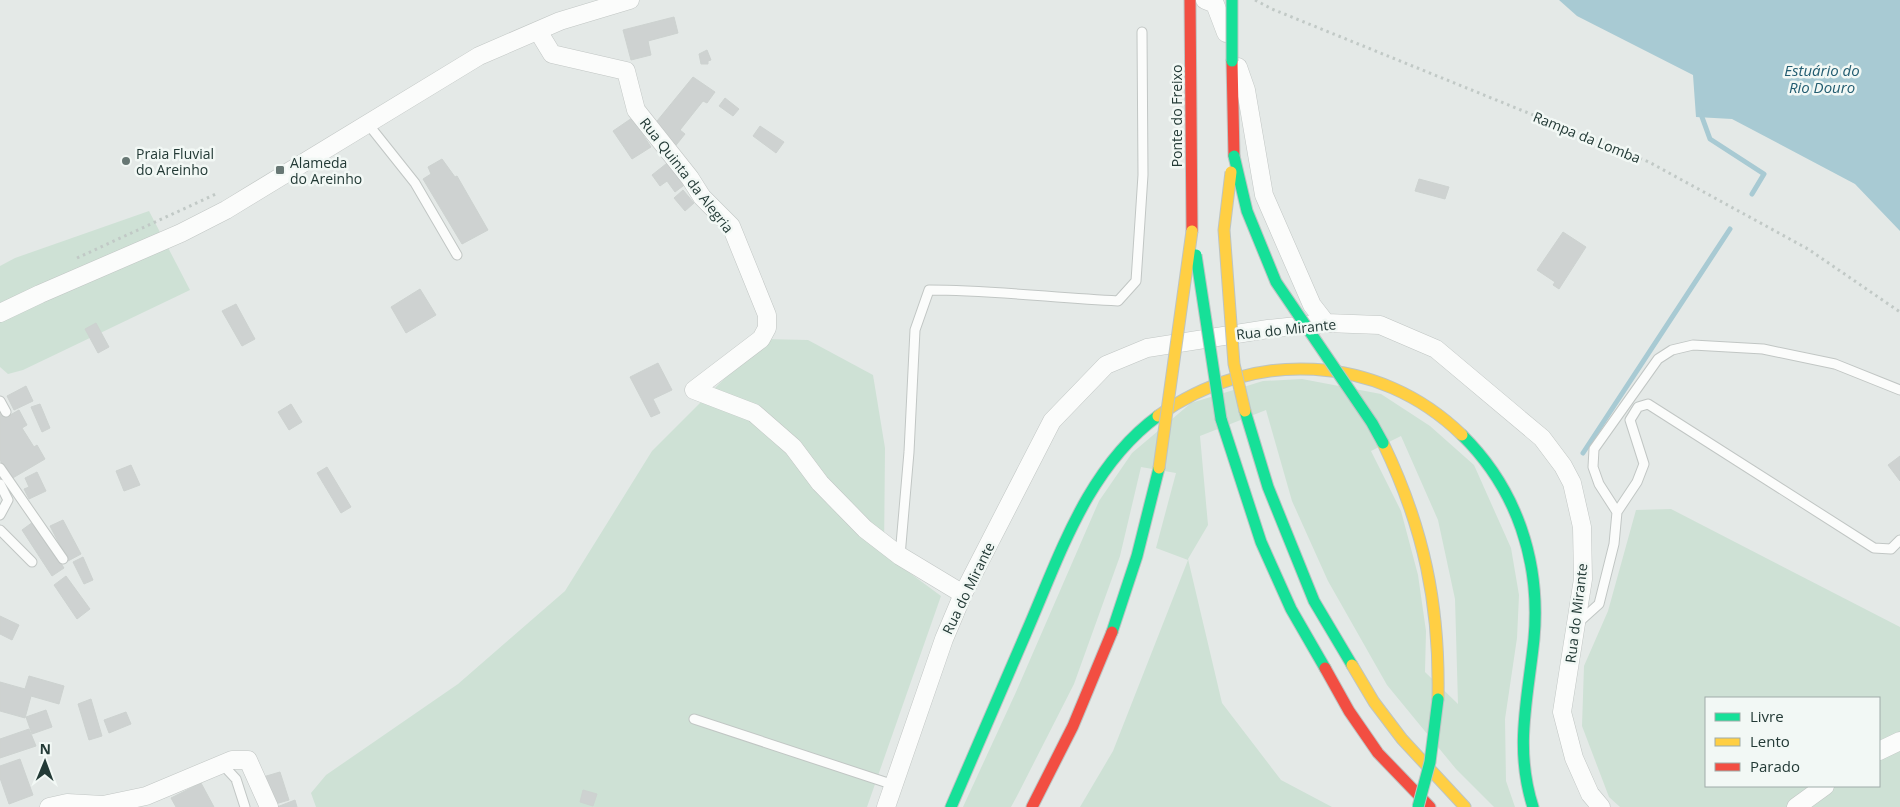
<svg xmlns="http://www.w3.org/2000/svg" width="1900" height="807" font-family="'Open Sans',sans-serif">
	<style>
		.green { fill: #cee1d5; fill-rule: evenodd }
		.water { fill: #a8cad3 }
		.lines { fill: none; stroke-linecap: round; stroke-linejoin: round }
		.stream { stroke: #a8cad3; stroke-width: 5 }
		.building { fill: #ced2d1; stroke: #cdd2d0 }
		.lane-casing { stroke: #c1c6c4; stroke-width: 11 }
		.street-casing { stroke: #c1c6c4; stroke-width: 19 }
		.fast-casing { stroke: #bdc4c3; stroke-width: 13 }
		.slow-casing { stroke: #bdc4c3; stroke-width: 13 }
		.jam-casing { stroke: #bdc4c3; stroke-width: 13 }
		.path { stroke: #c1c9c6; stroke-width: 3; stroke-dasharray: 2.5 4; stroke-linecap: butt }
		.lane { stroke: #fbfcfb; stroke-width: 9 }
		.street { stroke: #fbfcfb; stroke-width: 18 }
		.fast { stroke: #16e098; stroke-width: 11 }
		.slow { stroke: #ffcf43; stroke-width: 11 }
		.jam { stroke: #f24e42; stroke-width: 11 }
		.fast-bridge-casing { stroke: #bdc4c3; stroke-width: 13; stroke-linecap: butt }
		.slow-bridge-casing { stroke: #bdc4c3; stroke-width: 13; stroke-linecap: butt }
		.fast-bridge { stroke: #16e098; stroke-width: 11 }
		.slow-bridge { stroke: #ffcf43; stroke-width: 11 }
		.poi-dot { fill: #677774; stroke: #f2f8f5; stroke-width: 2 }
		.labels { text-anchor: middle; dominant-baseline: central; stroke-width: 5; stroke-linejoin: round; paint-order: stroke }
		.street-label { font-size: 14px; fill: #233a36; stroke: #f2f8f5 }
		.poi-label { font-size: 14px; fill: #233a36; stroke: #f2f8f5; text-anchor: start }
		.water-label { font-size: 15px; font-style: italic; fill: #235d71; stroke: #f2f8f5 }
	</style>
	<rect width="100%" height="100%" fill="#e4e9e7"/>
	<path class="green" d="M149,211L190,290L23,370L8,374L0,367V266L15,258Z
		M764,339L808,340L873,375L885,448L884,554L941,596L867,807H316L311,793L326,775L458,684L565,591L652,451Z
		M1302,379L1381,394L1430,426L1474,465L1511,548L1519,595L1517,638L1505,719L1506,781L1515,807H1494L1456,769L1387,685L1328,581L1292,501L1266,410L1200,436L1208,525L1188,559L1222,703L1281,780L1332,807H1080L1113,751L1188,560L1156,548L1176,473L1141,467L1120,556L1074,684L1017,796L1011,807H963L1016,692L1099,501L1132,453L1191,403L1263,381ZM1401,436L1438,520L1455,599L1458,704L1425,672L1426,631L1418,575L1401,511L1371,451Z
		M1671,509L1900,627V807H1620L1609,797L1582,726L1584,666L1608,611L1636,510ZM1706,698H1879V786H1706Z"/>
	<path class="water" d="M1559,0H1900V231L1855,184L1732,119L1696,117L1693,75L1577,16Z"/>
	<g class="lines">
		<path class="stream" d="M1704,112L1702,117L1710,139L1764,174L1752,194
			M1583,453L1730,229"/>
	</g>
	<path class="building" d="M674,17L678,33L648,41L651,55L631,60L623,30Z
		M707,50L711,60L708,61V64H701L699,54Z
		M693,77L715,92L707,103L703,101L680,130L685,134L673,149L653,126Z
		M725,98L739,109L733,116L719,106Z
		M632,118L651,147L632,159L613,131Z
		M760,126L784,142L776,153L753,136Z
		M442,159L455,177L457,176L488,230L462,244L423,179L431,174L428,167Z
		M671,160L687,183L675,192L667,181L660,186L652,175Z
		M1419,179L1449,187L1445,199L1415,191Z
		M683,190L694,203L685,211L674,198Z
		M1563,232L1586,247L1559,289L1553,285L1555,282L1537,270Z
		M420,289L436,315L406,333L391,307Z
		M236,304L255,339L242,346L222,311Z
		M96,323L109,347L98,353L85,329Z
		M658,363L672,390L653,399L660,413L651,417L630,377Z
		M26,386L33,401L14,410L7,396Z
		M40,404L50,428L42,432L31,407Z
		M291,404L302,422L289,430L278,412Z
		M0,410L5,418L19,410L27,425L22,428L34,447L37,445L45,459L11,479L0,460Z
		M1900,456V481L1888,465Z
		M131,465L140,485L124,491L116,471Z
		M327,467L351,507L341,513L317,473Z
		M37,472L46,491L29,499L24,489L29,487L25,478Z
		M63,520L81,554L68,561L50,526Z
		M33,522L64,568L52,576L22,530Z
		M83,557L93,580L84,584L73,562Z
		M66,576L90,609L77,619L54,585Z
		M0,616L19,625L12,640L0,634Z
		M29,676L64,686L59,704L31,696L25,718L0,711V682L25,689Z
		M91,699L102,736L89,740L78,704Z
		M46,710L52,727L32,734L26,717Z
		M126,712L131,724L109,733L104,720Z
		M29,729L36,746L0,758V739Z
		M20,759L33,795L9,804L0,778V766Z
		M280,772L289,800L272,805L263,777Z
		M201,783L214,807H176L171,798Z
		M583,790L597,794L593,806L580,802Z
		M295,800L297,807H277Z"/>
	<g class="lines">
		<g class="lane-casing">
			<path id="lane" d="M368,124L415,183L457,255
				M0,401L6,412
				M0,468L63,559
				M0,484L8,500L0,515
				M1617,512L1637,482L1644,464L1630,420L1638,407L1648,404L1874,548L1891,549L1900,540
				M0,530L32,562
				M900,556L909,452L915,330L929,290C992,290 1055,298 1118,301L1136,281L1143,175L1142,32
				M1579,622L1599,604L1614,544L1617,512L1599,484L1593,467L1594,449L1658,359L1672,350L1693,345L1763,349L1835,364L1900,390
				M694,719L894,785
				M222,764L236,779L245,807"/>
		</g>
		<g class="street-casing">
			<path id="street" d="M1205,0L1215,4L1226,33
				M538,31L552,54L626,71L636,110L690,178L702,197L731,226L767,315V328L761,339L694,390
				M1238,67L1246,90L1264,195L1312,305L1326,323
				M0,313L40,294L181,233L226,210L479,56L560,21L630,0
				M694,390L754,413L793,447L820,483L865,529L900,556L963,594
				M1879,751L1900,741
				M49,807L67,803L103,805L146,796L232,760H248L269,807
				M886,807L944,639L963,594L1052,421L1106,365L1147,348L1268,329L1326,323L1380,325L1436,349L1542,438L1563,466L1572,483L1582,527L1583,579L1562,712L1574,758L1590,794L1601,807
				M1796,807L1825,786"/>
		</g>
		<g class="fast-casing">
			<path id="fast" d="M1245,411L1268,487L1314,601L1352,665
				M1221,419L1261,542L1291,609L1325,668
				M1462,435C1517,489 1541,562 1534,639C1528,698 1514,748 1533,807
				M1112,632L1137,556L1159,468
				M951,807C976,749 1001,691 1026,633C1060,555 1087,468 1158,416"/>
		</g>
		<g class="slow-casing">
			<path id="slow" d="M1158,416C1252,348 1378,353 1462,435
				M1383,443C1424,528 1440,605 1438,699
				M1352,665L1374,702L1402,739L1465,807"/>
		</g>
		<g class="jam-casing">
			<path id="jam" d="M1190,0L1192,231
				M1232,61L1234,156
				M1325,668L1349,711L1378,753L1430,807
				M1032,807L1073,726L1112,632"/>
		</g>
		<path class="path" d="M1255,0L1272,9L1649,162L1808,249L1900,312
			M77,258L216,194"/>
		<use href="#lane" class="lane"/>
		<use href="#street" class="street"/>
		<use href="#fast" class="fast"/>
		<use href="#slow" class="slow"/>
		<use href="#jam" class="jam"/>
		<g class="fast-bridge-casing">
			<path id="fast-bridge" d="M1232,0V61
				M1234,156L1247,211L1276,282L1372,423L1383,443
				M1196,255L1221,419
				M1418,807L1430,762L1438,699"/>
		</g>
		<g class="slow-bridge-casing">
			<path id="slow-bridge" d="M1231,172L1224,230L1234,364L1245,411
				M1159,468L1192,231"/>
		</g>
		<use href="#fast-bridge" class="fast-bridge"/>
		<use href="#slow-bridge" class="slow-bridge"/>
	</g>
	<g class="poi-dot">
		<circle cx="126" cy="161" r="5"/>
		<rect x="275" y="165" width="10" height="10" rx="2.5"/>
	</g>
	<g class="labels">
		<g class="street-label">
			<text transform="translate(1176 116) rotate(-90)">Ponte do Freixo</text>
			<text transform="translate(1587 137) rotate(22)">Rampa da Lomba</text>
			<text transform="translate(687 175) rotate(52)">Rua Quinta da Alegria</text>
			<text transform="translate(1286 329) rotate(-6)">Rua do Mirante</text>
			<text transform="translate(968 588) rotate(-64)">Rua do Mirante</text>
			<text transform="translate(1576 613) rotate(-83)">Rua do Mirante</text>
		</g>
		<g class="poi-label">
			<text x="136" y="153">Praia Fluvial<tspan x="136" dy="16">do Areinho</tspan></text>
			<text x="290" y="162">Alameda<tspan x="290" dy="16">do Areinho</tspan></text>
		</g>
		<g class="water-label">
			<text x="1822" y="70">Estuário do<tspan x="1822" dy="17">Rio Douro</tspan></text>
		</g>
	</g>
	<rect x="1705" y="697" width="175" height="90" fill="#f2f8f5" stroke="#9faca9"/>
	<rect x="1715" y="713" width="25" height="8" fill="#16e098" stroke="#9faca9"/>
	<text x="1750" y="722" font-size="15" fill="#233a36">Livre</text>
	<rect x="1715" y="738" width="25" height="8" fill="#ffcf43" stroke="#9faca9"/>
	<text x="1750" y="747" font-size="15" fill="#233a36">Lento</text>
	<rect x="1715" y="763" width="25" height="8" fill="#f24e42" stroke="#9faca9"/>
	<text x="1750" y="772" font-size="15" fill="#233a36">Parado</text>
	<g transform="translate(45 762) rotate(1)" stroke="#f2f8f5" stroke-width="4" paint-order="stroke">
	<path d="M0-4L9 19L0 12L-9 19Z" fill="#233a36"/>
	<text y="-8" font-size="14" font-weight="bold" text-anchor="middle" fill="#233a36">N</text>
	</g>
</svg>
